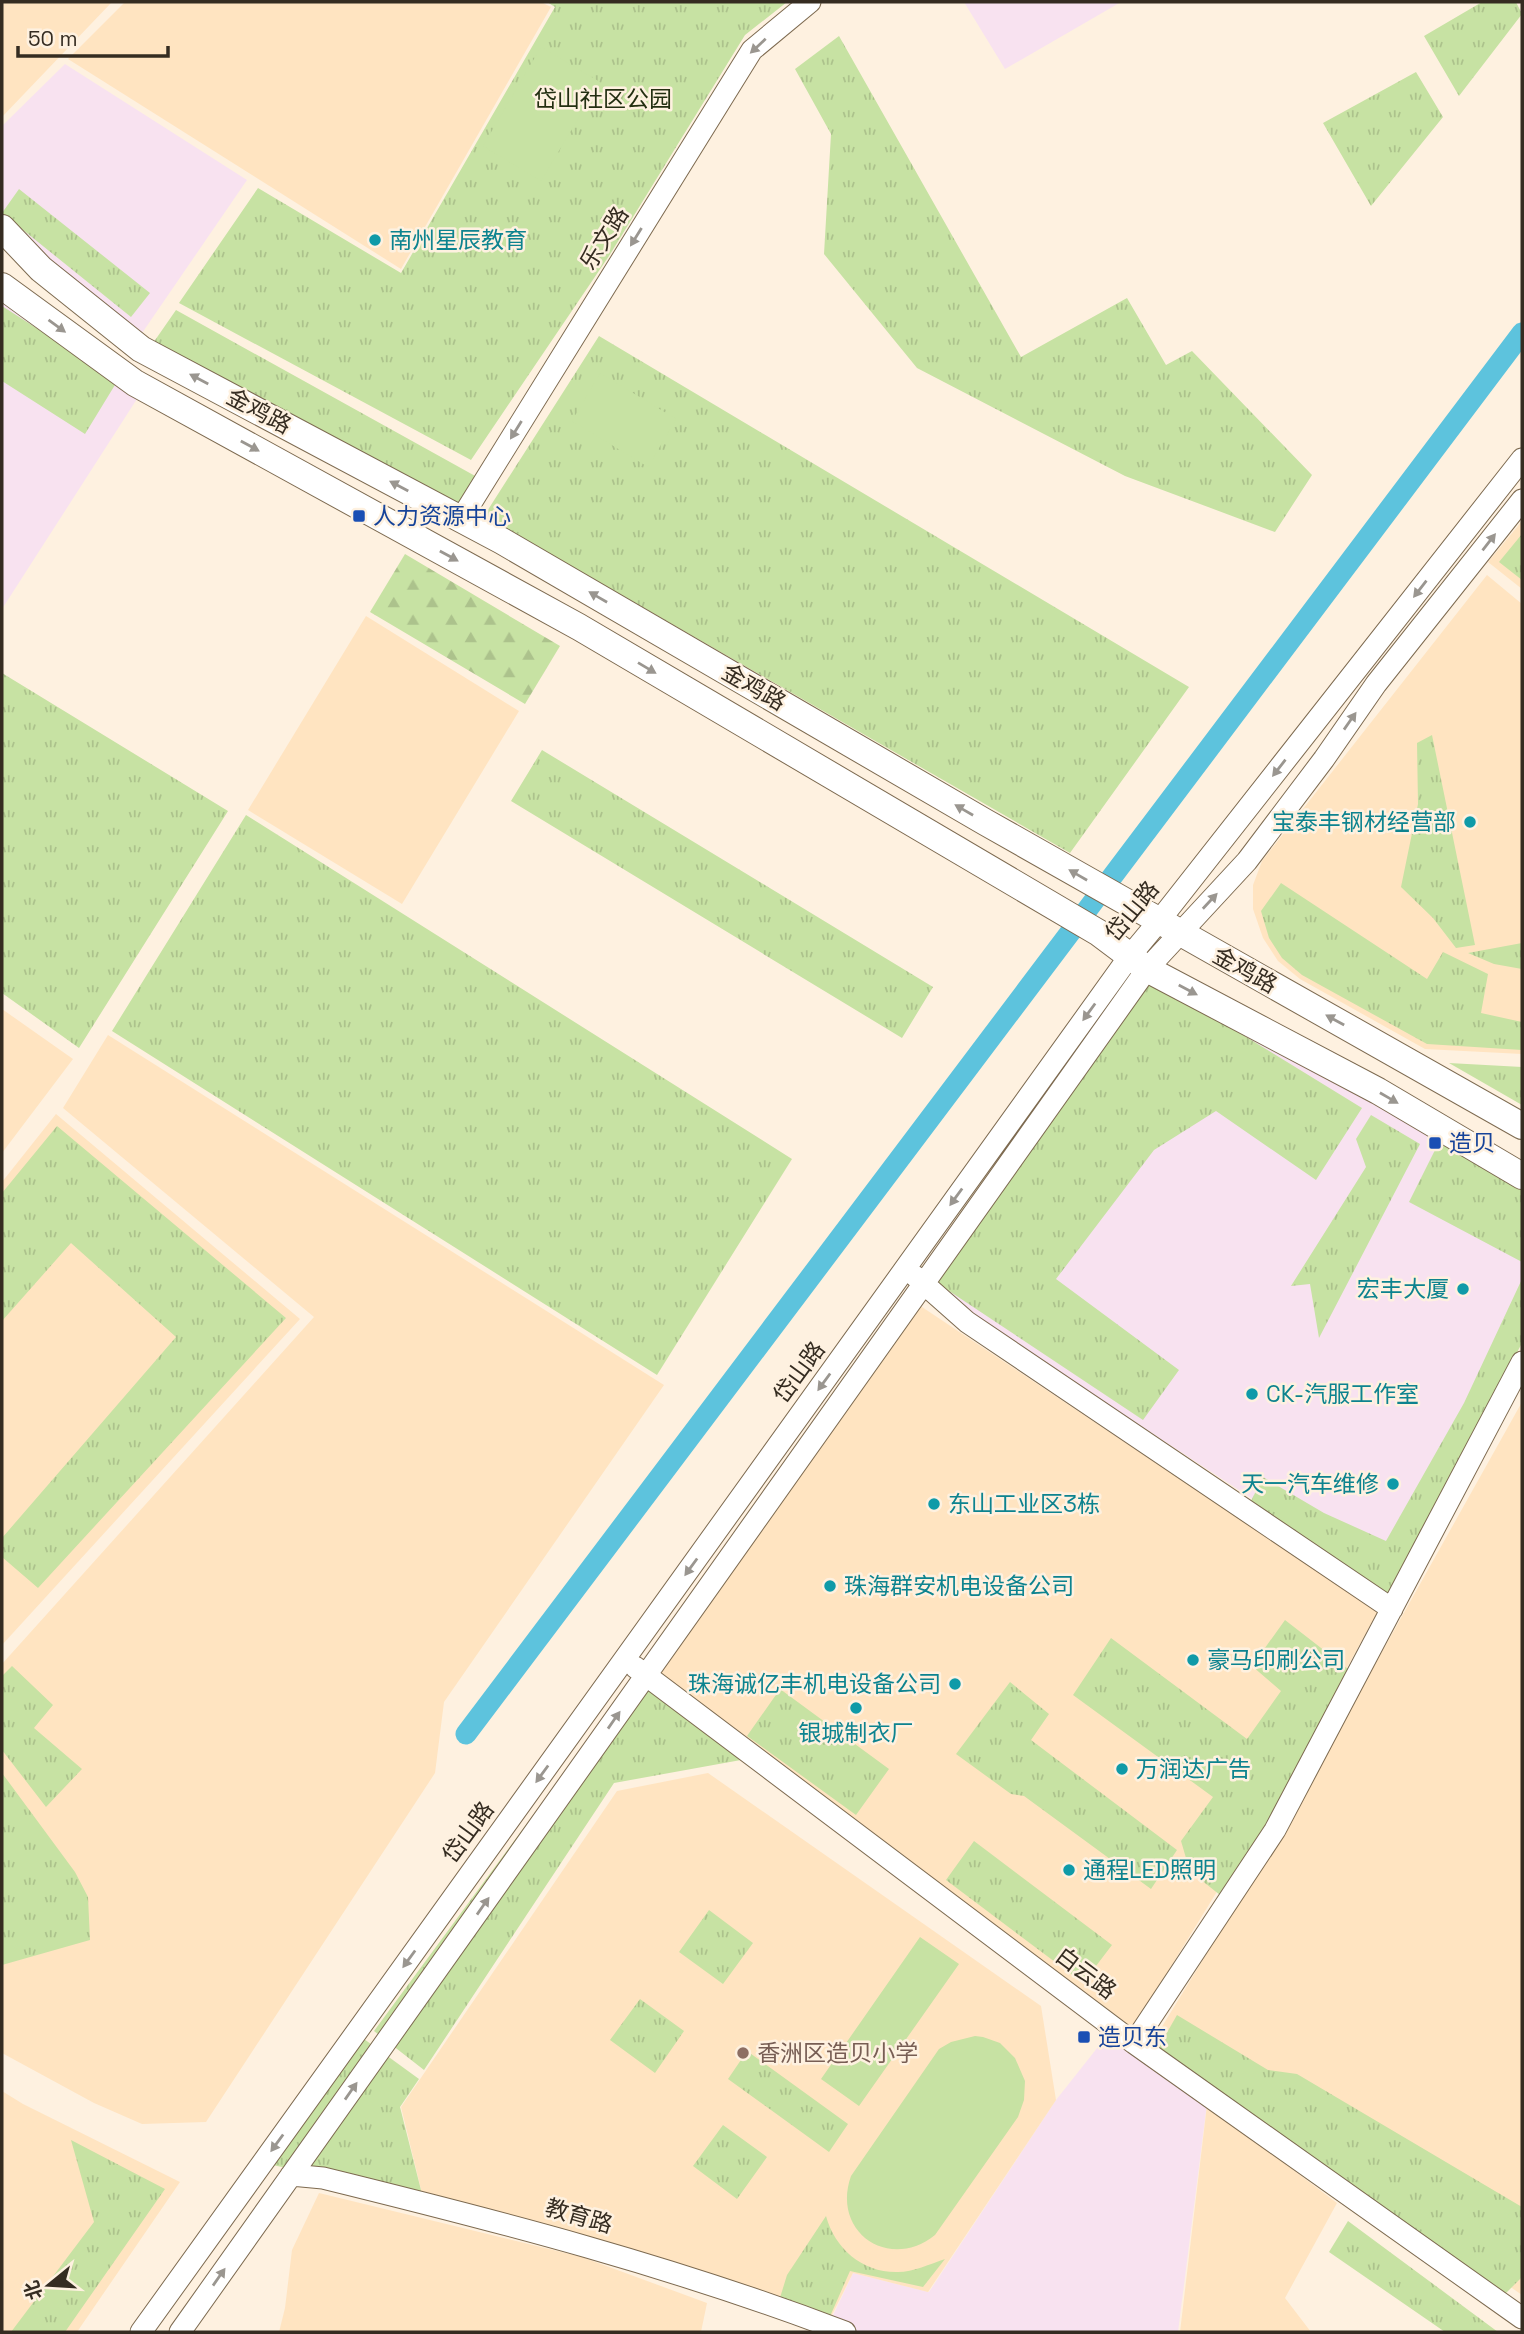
<svg xmlns="http://www.w3.org/2000/svg" width="1524" height="2334" font-family="'Space Grotesk','Noto Sans SC',sans-serif">
	<style>
		.commercial { fill: #f8e2f0 }
		.built { fill: #ffe4c1 }
		.grass { fill: url(#grass-tufts) }
		.forest { fill: url(#forest-firs) }
		.pitch { fill: #c7e2a3 }
		.lines { fill: none; stroke-linecap: round; stroke-linejoin: round }
		.canal { stroke: #5dc3dd; stroke-width: 21 }
		.minor-casing { stroke: #7d6a50; stroke-width: 23 }
		.major-casing { stroke: #7d6a50; stroke-width: 28 }
		.minor { stroke: #fff; stroke-width: 21 }
		.major { stroke: #fff; stroke-width: 26 }
		.oneway { fill: #9a9690 }
		.culture-dot { fill: #0f9aa8; stroke: #fef1e0; stroke-width: 2.5 }
		.transit-dot { fill: #1a4fb4; stroke: #fef1e0; stroke-width: 2.5 }
		.education-dot { fill: #8d6e63; stroke: #fef1e0; stroke-width: 2.5 }
		.labels { text-anchor: middle; dominant-baseline: central; stroke-width: 5; stroke-linejoin: round; paint-order: stroke }
		.park-label { font-size: 23px; fill: #232f11; stroke: #fef1e0 }
		.street-label { font-size: 23px; fill: #352c21; stroke: #fef1e0 }
		.culture-label { font-size: 23px; fill: #0d838f; stroke: #fef1e0; text-anchor: start }
		.transit-label { font-size: 23px; fill: #164399; stroke: #fef1e0; text-anchor: start }
		.education-label { font-size: 23px; fill: #785e54; stroke: #fef1e0; text-anchor: start }
	</style>
	<defs>
		<pattern id="grass-tufts" width="24" height="20" patternUnits="userSpaceOnUse" patternTransform="scale(1.75)"><rect width="24" height="20" fill="#c7e2a3"/><path d="M3 7l-1-3M5 7V3M7 7l1-3M15 17l-1-3M17 17v-4M19 17l1-3" fill="none" stroke="#acc28c"/></pattern>
		<pattern id="forest-firs" width="22" height="20" patternUnits="userSpaceOnUse" patternTransform="scale(1.75)"><rect width="22" height="20" fill="#c7e2a3"/><path d="M5 1l3.5 6h-7zM16 11l3.5 6h-7z" fill="#acc28c"/></pattern>
	</defs>
	<rect width="100%" height="100%" fill="#fef1e0"/>
	<path class="commercial" d="M964,2H1121L1005,69Z
		M65,64L247,180L140,336L46,264L2,215V126Z
		M2,287L144,388L2,609Z
		M1143,964L1522,1193V1312L1382,1584L923,1283Z
		M1113,2028L1208,2096L1178,2332H848L828,2326L853,2273L929,2292L1056,2100Z"/>
	<path class="built" d="M2,2H112L2,117Z
		M125,2H541L551,7L401,269L68,59Z
		M1522,521V589L1488,562Z
		M1487,575L1522,604V1054L1425,1049L1300,979L1278,961L1263,938L1253,909V885L1262,861Z
		M366,616L519,711L402,904L248,810Z
		M2,1009L73,1059L2,1153Z
		M108,1035L664,1385L444,1702L435,1773L206,2122L142,2124L94,2103L2,2053V1664L314,1317L63,1108Z
		M56,1114L300,1319L2,1645V1182Z
		M916,1303L1378,1611L1282,1786L1133,2028L650,1666Z
		M1522,1402V2295L1155,2038L1280,1834Z
		M708,1773L1041,2006L1056,2100L928,2292L853,2273L827,2325L424,2202L401,2107L617,1791Z
		M2,2091L23,2104L180,2182L77,2332H2Z
		M1207,2105L1337,2203L1285,2298L1311,2332H1180Z
		M319,2193L582,2257L707,2303L701,2332H279L285,2308L292,2250Z"/>
	<path class="grass" d="M547,2H787L745,35L609,256L471,460L179,303L258,188L401,273L555,7Z
		M1482,2H1516L1522,14L1459,96L1424,36Z
		M839,36L1021,357L1127,298L1166,365L1192,351L1312,475L1275,532L1125,476L917,368L824,254L831,134L795,69Z
		M1416,72L1443,117L1371,206L1323,123Z
		M19,189L150,293L131,317L2,213Z
		M2,306L118,380L85,434L2,381Z
		M176,310L477,477L456,508L151,346Z
		M599,336L1189,687L1070,853L484,516Z
		M1522,534V580L1499,562Z
		M2,673L228,811L79,1048L2,993Z
		M1432,735L1475,945L1456,948L1433,918L1401,887L1418,804L1417,743Z
		M542,750L933,987L902,1038L511,801Z
		M246,815L792,1159L657,1375L112,1031Z
		M1281,883L1427,979L1443,952L1488,974L1481,1013L1522,1022V1050L1427,1044L1302,975L1282,958L1269,938L1261,911Z
		M1522,943V969L1494,964L1468,953Z
		M1142,973L1362,1108L1316,1180L1216,1111L1154,1150L1056,1279L1179,1370L1143,1420L931,1279Z
		M1449,1063L1522,1067V1105Z
		M1371,1115L1420,1144L1319,1338L1310,1284L1291,1286L1366,1167L1356,1139Z
		M57,1126L286,1318L38,1588L2,1557V1538L176,1337L71,1243L2,1321V1193Z
		M1442,1136L1522,1185V1262L1409,1202Z
		M1522,1279V1343L1388,1596L1250,1503L1263,1477L1324,1513L1386,1541L1464,1403Z
		M1285,1620L1352,1672L1267,1827L1220,1895L1181,1864L1186,1858L1181,1841L1213,1797L1073,1695L1111,1638L1247,1739L1281,1691L1252,1666Z
		M12,1666L53,1705L34,1728L82,1769L46,1807L2,1750V1676Z
		M638,1673L752,1758L614,1783L424,2070L374,2031Z
		M1010,1682L1049,1714L1031,1740L1177,1850L1151,1889L1024,1796L1011,1794L956,1754Z
		M780,1689L889,1769L856,1815L747,1736Z
		M2,1773L75,1872L88,1897L90,1940L2,1965Z
		M974,1841L1112,1945L1083,1983L946,1880Z
		M709,1910L753,1943L723,1984L679,1952Z
		M640,1999L684,2031L655,2073L610,2040Z
		M1177,2015L1268,2070L1297,2074L1522,2207V2277L1503,2296L1157,2050Z
		M364,2039L419,2079L400,2107L422,2194L272,2165Z
		M747,2051L848,2124L829,2152L728,2079Z
		M723,2125L767,2157L737,2199L693,2166Z
		M71,2140L165,2189L65,2332H11L94,2222Z
		M826,2216C835,2249 863,2273 898,2272C913,2272 930,2264 945,2259L923,2287L850,2271L828,2321L779,2301L787,2275Z
		M1348,2221L1498,2332H1445L1329,2252Z"/>
	<path class="forest" d="M405,554L560,646L525,704L370,612Z"/>
	<path class="pitch" d="M541,47L600,82L541,181L483,146Z
		M600,373L676,419L648,467L572,421Z
		M920,1937L959,1964L859,2106L821,2079Z
		M975,2036L983,2037L1000,2043L1015,2058L1025,2081L1024,2100L1018,2117L935,2235C889,2272 831,2232 851,2176L939,2049L951,2042Z"/>
	<g class="lines">
		<path class="canal" d="M466,1734L1522,333"/>
		<g class="minor-casing">
			<path id="minor" d="M461,519L752,50L810,2
				M915,1276L967,1322L1392,1609
				M635,1667L1134,2043L1522,2318
				M1134,2043L1275,1830L1522,1362
				M291,2175L323,2178C502,2222 672,2266 845,2332
				M141,2332L1129,957L1159,921L1522,459
				M180,2332L1147,969L1247,861L1324,759L1376,684L1522,500"/>
		</g>
		<g class="major-casing">
			<path id="major" d="M2,228L41,269L141,349L502,541L985,822L1522,1126
				M2,286L135,383L579,627L1099,933L1147,969L1378,1091L1522,1176"/>
		</g>
		<use href="#minor" class="minor"/>
		<use href="#major" class="major"/>
	</g>
	<defs><path id="oneway-solid" d="M-6-.8H1V-3.2L6.5 0L1 3.2V.8H-6Z" transform="scale(1.75)"/></defs>
	<g class="oneway">
		<use href="#oneway-solid" transform="translate(758 46) rotate(137)"/>
		<use href="#oneway-solid" transform="translate(636 237) rotate(122)"/>
		<use href="#oneway-solid" transform="translate(57 326) rotate(36)"/>
		<use href="#oneway-solid" transform="translate(199 379) rotate(-152)"/>
		<use href="#oneway-solid" transform="translate(516 430) rotate(122)"/>
		<use href="#oneway-solid" transform="translate(250 446) rotate(29)"/>
		<use href="#oneway-solid" transform="translate(399 486) rotate(-152)"/>
		<use href="#oneway-solid" transform="translate(1489 542) rotate(-52)"/>
		<use href="#oneway-solid" transform="translate(449 556) rotate(29)"/>
		<use href="#oneway-solid" transform="translate(1420 589) rotate(128)"/>
		<use href="#oneway-solid" transform="translate(598 597) rotate(-150)"/>
		<use href="#oneway-solid" transform="translate(647 668) rotate(31)"/>
		<use href="#oneway-solid" transform="translate(1350 721) rotate(-55)"/>
		<use href="#oneway-solid" transform="translate(1279 768) rotate(128)"/>
		<use href="#oneway-solid" transform="translate(964 810) rotate(-150)"/>
		<use href="#oneway-solid" transform="translate(1078 875) rotate(-150)"/>
		<use href="#oneway-solid" transform="translate(1210 901) rotate(-47)"/>
		<use href="#oneway-solid" transform="translate(1188 990) rotate(28)"/>
		<use href="#oneway-solid" transform="translate(1089 1012) rotate(126)"/>
		<use href="#oneway-solid" transform="translate(1335 1020) rotate(-151)"/>
		<use href="#oneway-solid" transform="translate(1389 1098) rotate(30)"/>
		<use href="#oneway-solid" transform="translate(956 1197) rotate(126)"/>
		<use href="#oneway-solid" transform="translate(824 1382) rotate(126)"/>
		<use href="#oneway-solid" transform="translate(691 1567) rotate(126)"/>
		<use href="#oneway-solid" transform="translate(614 1720) rotate(-55)"/>
		<use href="#oneway-solid" transform="translate(542 1774) rotate(126)"/>
		<use href="#oneway-solid" transform="translate(483 1906) rotate(-55)"/>
		<use href="#oneway-solid" transform="translate(409 1959) rotate(126)"/>
		<use href="#oneway-solid" transform="translate(351 2091) rotate(-55)"/>
		<use href="#oneway-solid" transform="translate(277 2143) rotate(126)"/>
		<use href="#oneway-solid" transform="translate(219 2277) rotate(-55)"/>
	</g>
	<g class="culture-dot">
		<circle cx="375" cy="240" r="7"/>
		<circle cx="1470" cy="822" r="7"/>
		<circle cx="1463" cy="1289" r="7"/>
		<circle cx="1252" cy="1394" r="7"/>
		<circle cx="1393" cy="1484" r="7"/>
		<circle cx="934" cy="1504" r="7"/>
		<circle cx="830" cy="1586" r="7"/>
		<circle cx="1193" cy="1660" r="7"/>
		<circle cx="955" cy="1684" r="7"/>
		<circle cx="856" cy="1708" r="7"/>
		<circle cx="1122" cy="1769" r="7"/>
		<circle cx="1069" cy="1870" r="7"/>
	</g>
	<g class="transit-dot">
		<rect x="352" y="509" width="14" height="14" rx="3.5"/>
		<rect x="1428" y="1136" width="14" height="14" rx="3.5"/>
		<rect x="1077" y="2030" width="14" height="14" rx="3.5"/>
	</g>
	<circle class="education-dot" cx="743" cy="2053" r="7"/>
	<g class="labels">
		<g class="park-label">
			<text x="603" y="99">岱山社区公园</text>
		</g>
		<g class="street-label">
			<text transform="translate(604 238) rotate(-58)">乐文路</text>
			<text transform="translate(259 411) rotate(28)">金鸡路</text>
			<text transform="translate(754 687) rotate(30)">金鸡路</text>
			<text transform="translate(1132 911) rotate(-51)">岱山路</text>
			<text transform="translate(1245 970) rotate(29)">金鸡路</text>
			<text transform="translate(799 1372) rotate(-54)">岱山路</text>
			<text transform="translate(468 1832) rotate(-54)">岱山路</text>
			<text transform="translate(1086 1973) rotate(37)">白云路</text>
			<text transform="translate(579 2216) rotate(16)">教育路</text>
		</g>
		<g class="culture-label">
			<text x="389" y="240">南州星辰教育</text>
			<text x="1456" y="822" text-anchor="end">宝泰丰钢材经营部</text>
			<text x="1449" y="1289" text-anchor="end">宏丰大厦</text>
			<text x="1266" y="1394">CK-汽服工作室</text>
			<text x="1379" y="1484" text-anchor="end">天一汽车维修</text>
			<text x="948" y="1504">东山工业区3栋</text>
			<text x="844" y="1586">珠海群安机电设备公司</text>
			<text x="1207" y="1660">豪马印刷公司</text>
			<text x="941" y="1684" text-anchor="end">珠海诚亿丰机电设备公司</text>
			<text x="856" y="1733" text-anchor="middle">银城制衣厂</text>
			<text x="1136" y="1769">万润达广告</text>
			<text x="1083" y="1870">通程LED照明</text>
		</g>
		<g class="transit-label">
			<text x="373" y="516">人力资源中心</text>
			<text x="1449" y="1143">造贝</text>
			<text x="1098" y="2037">造贝东</text>
		</g>
		<g class="education-label">
			<text x="757" y="2053">香洲区造贝小学</text>
		</g>
	</g>
	<rect width="1524" height="2334" fill="none" stroke="#352c21" stroke-width="7"/>
	<g transform="translate(49 2285) rotate(252)" stroke="#fef1e0" stroke-width="5" paint-order="stroke">
	<path d="M0-5L12 26L0 18L-12 26Z" fill="#352c21"/>
	<text y="-10" font-size="19" font-weight="bold" text-anchor="middle" fill="#352c21">北</text>
	</g>
	<path d="M18 46v10h150v-10" fill="none" stroke="#352c21" stroke-width="3.5"/>
	<text x="28" y="46" font-size="21" fill="#352c21" stroke="#fef1e0" stroke-width="5" paint-order="stroke">50 m</text>
</svg>
